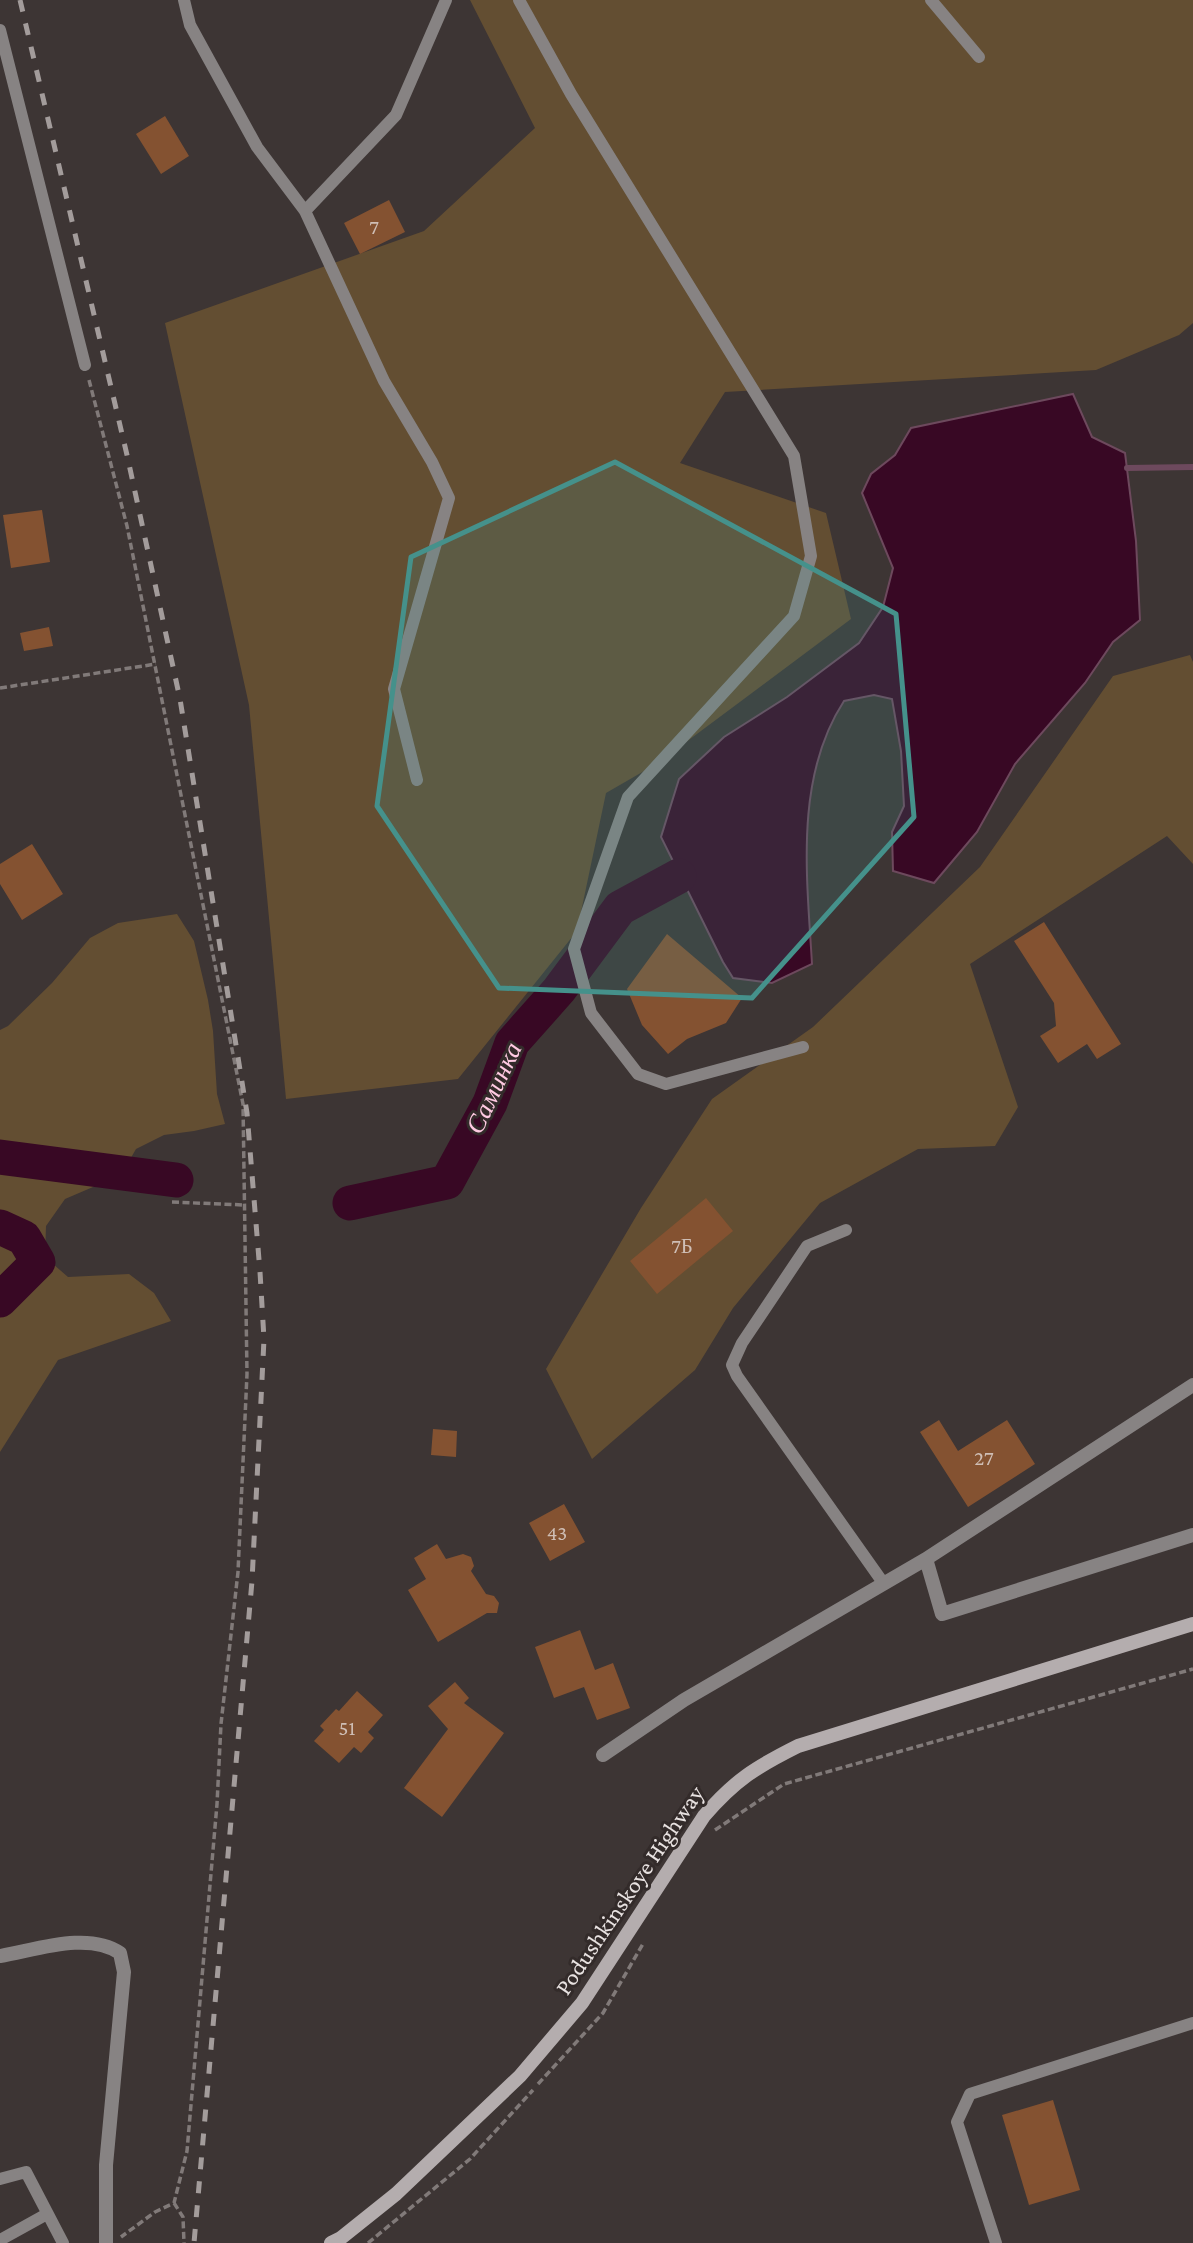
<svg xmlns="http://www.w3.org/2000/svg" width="1193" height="2243" font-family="'Crimson Pro',serif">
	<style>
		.green { fill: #634e32 }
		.water { fill: #380824; stroke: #6d495d; stroke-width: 2 }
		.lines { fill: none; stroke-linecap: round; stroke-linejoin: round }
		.stream { stroke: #6d495d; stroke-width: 6 }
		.river { stroke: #380824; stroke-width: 35 }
		.building { fill: #845231 }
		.path { stroke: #817a79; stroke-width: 3.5; stroke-dasharray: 7 3.5; stroke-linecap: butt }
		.lane { stroke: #878383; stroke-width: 12 }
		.street { stroke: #878383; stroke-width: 14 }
		.secondary { stroke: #b4adae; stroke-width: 14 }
		.rail { stroke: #a39c9b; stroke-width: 5; stroke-dasharray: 12 12; stroke-linecap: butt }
		.marked { fill: #45918b; fill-opacity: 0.2; stroke: #45918b; stroke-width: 5; stroke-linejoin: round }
		.labels { text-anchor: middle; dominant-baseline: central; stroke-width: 6; stroke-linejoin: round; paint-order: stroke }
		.number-label { font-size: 21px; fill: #cfbeb5 }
		.street-label { font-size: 24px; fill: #e8e2e1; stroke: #332b2a }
		.water-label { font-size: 26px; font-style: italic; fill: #ffcae2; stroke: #332b2a }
	</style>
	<rect width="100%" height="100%" fill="#3d3534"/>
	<path class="green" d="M470,0H1193V323L1179,335L1096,370L725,392L680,463L826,513L851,619L658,763L606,793L577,931L458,1079L286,1099L249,705L165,323L424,231L535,128Z
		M1190,655L1193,662V864L1167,836L970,964L1018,1107L995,1146L918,1149L820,1203L733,1308L695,1370L592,1459L546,1369L641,1208L712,1099L813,1027L980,867L1113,676Z
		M177,914L194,941L208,1000L213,1031L217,1094L225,1124L194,1131L164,1135L136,1149L121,1175L65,1199L46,1226L45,1257L68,1277L129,1274L154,1293L171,1321L58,1360L0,1452V1030L8,1026L52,983L90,938L118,923Z"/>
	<path class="water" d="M1073,394L1092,437L1125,453L1136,541L1140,620L1113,642L1085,683L1015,764L977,832L934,883L893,871L892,832L904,806L901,751L892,699L874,695L844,701C794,778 807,877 812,964L772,983L733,978L723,962L661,837L679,779L724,737L787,697L859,643L883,607L893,568L862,493L871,474L895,455L911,428Z"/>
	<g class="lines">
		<path class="stream" d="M1127,468L1193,467"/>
		<path class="river" d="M0,1157L176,1180
			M350,1203L447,1182L490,1103L512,1043L559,990L620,908L679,876
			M0,1227L24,1238L38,1262L0,1300"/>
	</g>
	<path class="building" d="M165,116L189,156L161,174L136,134Z
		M389,200L405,232L360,254L344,223Z
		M42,510L50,562L11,568L3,515Z
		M49,627L53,646L24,651L20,633Z
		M32,844L63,894L22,920L0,884V864Z
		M1044,922L1121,1044L1097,1059L1087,1044L1058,1063L1040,1036L1056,1026L1054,1003L1014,941Z
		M667,934L742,998L726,1023L687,1039L668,1054L642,1025L627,989Z
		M706,1198L733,1231L657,1294L630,1261Z
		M939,1420L958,1451L1007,1420L1035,1464L968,1507L920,1432Z
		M433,1429L457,1431L456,1457L431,1455Z
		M564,1504L585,1542L550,1561L529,1523Z
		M437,1544L446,1559L463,1554L471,1557L474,1566L471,1571L486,1594L494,1596L499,1603L497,1613H487L438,1642L408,1590L426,1579L414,1558Z
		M580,1630L595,1670L613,1663L630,1708L597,1720L584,1687L554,1698L535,1647Z
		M455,1682L469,1698L464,1703L504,1733L442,1817L404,1788L448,1729L428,1706Z
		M357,1691L383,1715L368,1732L374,1738L361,1753L354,1747L339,1763L314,1741L324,1730L320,1726L336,1709L339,1711Z
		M1053,2100L1080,2190L1029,2205L1002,2115Z"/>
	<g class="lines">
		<path class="path" d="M89,380L127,526L243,1104L247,1374L238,1572L221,1724L217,1804L187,2151L174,2203L155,2212L121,2237
			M0,688L156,664
			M172,1202L244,1205
			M715,1830L784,1784L1193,1669
			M538,2084L603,2013L644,1942
			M174,2203L183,2217L184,2243
			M368,2243L470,2159L533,2090"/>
		<path class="lane" d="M184,0L190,25L257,147L305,211L384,381L432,462L449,498L394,689L417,780
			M519,0L571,94L794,456L811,556L794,616L628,797L574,949L591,1013L638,1074L666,1084L803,1047
			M931,0L979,57
			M0,30L85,365
			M305,211L396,115L446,0
			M846,1230L807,1246L742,1343L732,1365L737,1376L884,1584
			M0,2179L26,2172L63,2243
			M0,2240L47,2214
			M996,2243L957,2122L970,2094L1193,2023"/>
		<path class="street" d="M1193,1385L926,1559L942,1614L1193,1535
			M603,1755L684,1700L926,1559
			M0,1956C36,1950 88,1931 120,1953L124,1972L106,2165V2243"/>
		<path class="secondary" d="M331,2243L341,2238L396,2194L520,2076L582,2003L704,1816C735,1780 756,1767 798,1746L1193,1624"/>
		<path class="rail" d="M20,0L127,455L180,699L247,1113L260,1272L264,1339L252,1581L194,2243"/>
	</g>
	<path class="marked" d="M615,462L896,614L914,817L752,998L499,988L377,806L411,557Z"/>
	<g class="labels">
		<g class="number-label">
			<text x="374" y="227">7</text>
			<text x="682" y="1246">7Б</text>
			<text x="984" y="1458">27</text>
			<text x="557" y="1533">43</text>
			<text x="347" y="1728">51</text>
		</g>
		<g class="street-label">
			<text transform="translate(629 1890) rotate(-56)">Podushkinskoye Highway</text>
		</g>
		<g class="water-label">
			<text transform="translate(494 1088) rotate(-65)">Саминка</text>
		</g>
	</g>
</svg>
